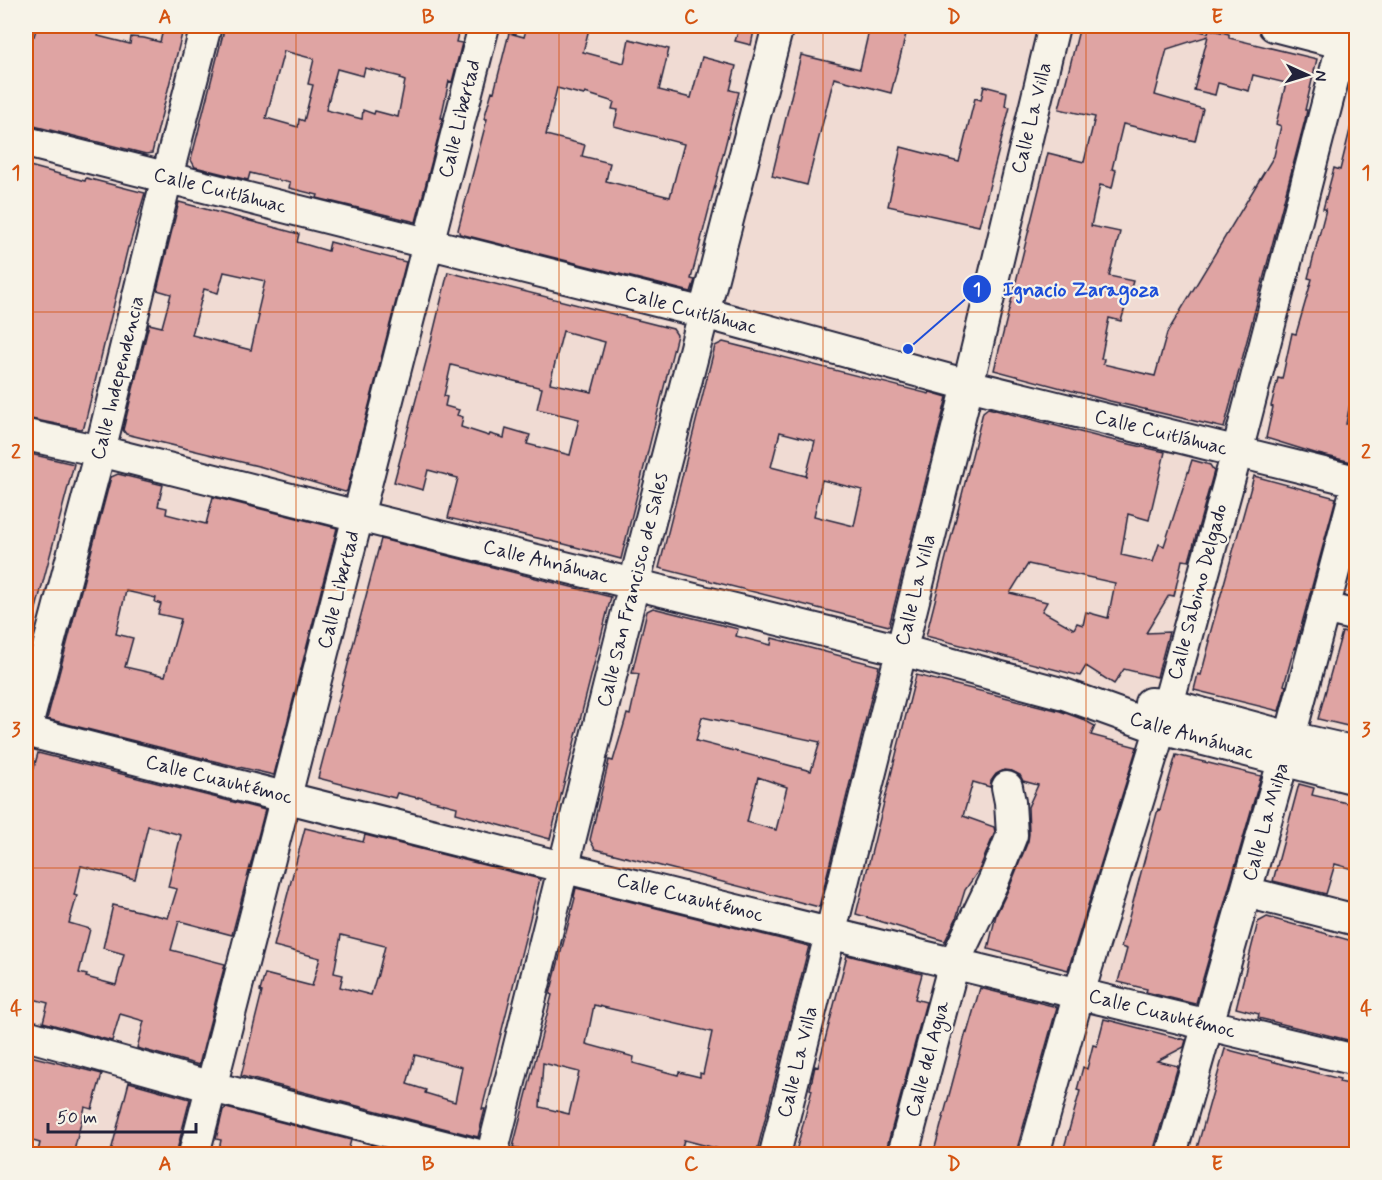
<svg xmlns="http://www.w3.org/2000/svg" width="1382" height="1180" font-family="Mynerve,sans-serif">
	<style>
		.building { fill: #dfa4a3; stroke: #22223b; stroke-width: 1.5; fill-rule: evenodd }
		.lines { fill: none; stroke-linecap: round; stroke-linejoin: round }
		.minor-casing { stroke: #22223b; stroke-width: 34 }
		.minor { stroke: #f7f3e8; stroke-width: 30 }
		.grid { fill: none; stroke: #d45411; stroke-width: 1.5; stroke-opacity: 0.55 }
		.labels { text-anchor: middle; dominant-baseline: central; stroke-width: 4.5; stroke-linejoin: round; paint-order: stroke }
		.street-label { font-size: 20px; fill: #22223b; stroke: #f7f3e8 }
		.leader { fill: none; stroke: #1d4ed8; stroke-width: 2 }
		.callout-dot { fill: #1d4ed8; stroke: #f7f3e8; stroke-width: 2 }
		.mark-label { font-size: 18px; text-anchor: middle; font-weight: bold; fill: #fff }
		.callout-label { font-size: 21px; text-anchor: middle; font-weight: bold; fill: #1d4ed8; stroke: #f7f3e8; stroke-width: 4.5; stroke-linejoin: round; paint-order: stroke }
		.neatline { fill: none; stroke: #d45411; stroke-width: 2 }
		.grid-label { font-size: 20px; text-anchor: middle; font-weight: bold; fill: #d45411 }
	</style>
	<rect width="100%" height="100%" fill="#f0dbd3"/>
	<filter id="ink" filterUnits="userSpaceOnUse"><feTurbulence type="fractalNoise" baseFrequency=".0167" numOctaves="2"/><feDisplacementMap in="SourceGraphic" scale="12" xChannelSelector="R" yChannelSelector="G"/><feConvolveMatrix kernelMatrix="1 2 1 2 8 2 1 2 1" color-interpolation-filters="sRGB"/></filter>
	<g filter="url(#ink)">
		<path class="building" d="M37,26H101L98,36L130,44L131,37L144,38L160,42L164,26H184L152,153L146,154L30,125H26V34L34,36Z
			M225,26H460L456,42L462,43L452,82L449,81L441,118H443L416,222L317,198L318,195L289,188L290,183L250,173L248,180L195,167L191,160ZM284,51L314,59L308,84L313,85L304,121L299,119L298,127L266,118ZM365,68L401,77L400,79L405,81L398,117L375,111L374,114L363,110L362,119L326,110L337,69L363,76Z
			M527,26H575L589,29L583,52L624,63L629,39L669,49L659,90L691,98L702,57L736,66L730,90L739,92L691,279L695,280L691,292L460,234L458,230L487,119H484L492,91L494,92L509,33L524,37ZM557,88L584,95L585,93L614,102L612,109L618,110L614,126L684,144L670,197L606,181L610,163L582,156L585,145L546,135Z
			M740,26H755L751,45L735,41Z
			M870,26H908L891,93L834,78L807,185L772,176L801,55L860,69Z
			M1080,26H1180L1208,33L1209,29L1229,34V38L1317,59L1305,110H1307L1305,120L1224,428L1110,401L994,370L1048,153L1084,162L1095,117L1059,109ZM1208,36L1194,90L1215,95L1218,83L1249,91L1253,75L1286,83L1276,124L1281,126L1274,156L1167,333L1155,376L1103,364L1104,359H1101L1109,318L1121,321L1133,281L1109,276L1120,232L1091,226L1100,185L1112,188L1116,170L1112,169L1123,124L1195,141L1203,109L1155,95L1167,49Z
			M984,86L1007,92L1005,106L1010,107L979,226L888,206L901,147L959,162L975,98L981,100Z
			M1351,126L1356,127V374L1346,424L1356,425V463L1318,454L1266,438L1273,407L1271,406L1278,378L1282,379L1292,333L1296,334L1312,279L1308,278L1326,209H1323L1334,168L1340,170Z
			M26,165L85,181L86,178L145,193L129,247H128L84,427L81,429L26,418Z
			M179,202L299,234L297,242L328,251L330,242L406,262L347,491L345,492L262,467L126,434L123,430L149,324L162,327L171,294L157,290ZM224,272L265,281L257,315L259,316L251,350L192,335L204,289L218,293Z
			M448,272L673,329L677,335L621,559L564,544L448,518L458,478L428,470L423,490L394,482L427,358ZM563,331L605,342L592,392L550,383ZM451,365L542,388L537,409L579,419L570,455L527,444L530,435L506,428L504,438L490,434L489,436L461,427L463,417L457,415L459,410L445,406L447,397L444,396Z
			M723,342L929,394L930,392L947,397L889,626L659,568L715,346ZM780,432L815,441L806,476L771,467ZM822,480L862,490L854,526L814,516Z
			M988,408L1103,438L1165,452L1149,520L1128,514L1121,555L1153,562L1159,544L1164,546L1192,460L1210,465L1214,471L1189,561L1182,560L1174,596L1169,595L1146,633L1169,632L1157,677L1124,669L1114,684L1086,666L1080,676L926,636L983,412ZM1028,564L1115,583L1108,618L1086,612L1083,625L1077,623L1074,629L1042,611L1047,602L1010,593Z
			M26,453L74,464L31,628L26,627Z
			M118,474L163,485L158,506L167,508L166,514L206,524L213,497L337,528L274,775L226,764L47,719L111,477ZM126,591L156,598L155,602L161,604L158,614L181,619L165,676L125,667L133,638L116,634Z
			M1254,476L1336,498L1295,649H1294L1284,685L1286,686L1279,711L1194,690L1198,674L1201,675L1210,641H1208Z
			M381,539L611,597L550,839L456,813L457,807L418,797V798L397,793L395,798L318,778Z
			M653,608L738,629L736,636L771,645L772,638L879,666L819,907L595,849L590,840L609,760L613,761L627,714L630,715L639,674L632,673L647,611ZM702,717L820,742L811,771L696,741ZM758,777L787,787L776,830L747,822Z
			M1342,632L1356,635V728L1318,719Z
			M916,675L1060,711L1082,719L1095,726L1091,735L1137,747L1068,970L988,949L996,915L1010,886L1028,841L1029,834L1028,807L1038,785L1023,781L1020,775L1012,771L1004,770L996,774L991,781L990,787L973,782L963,816L994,827L995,832L979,870L965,890L956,919L945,941L856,914Z
			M38,753L265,810L232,935L179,921L171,950L225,964L199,1065L137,1048L144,1021L120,1014L112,1041L43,1022L48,1003L26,997V797ZM148,826L181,835L168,887L177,889L168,918L113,905L103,948L124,954L116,985L86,977L87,975L79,973L90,929L69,923L77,896L74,895L81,866L135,879Z
			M1176,755L1261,776L1196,1003L1195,1004L1146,992L1147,989L1118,982L1127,949L1121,947L1158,809L1160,810Z
			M1299,784L1314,788L1312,795L1356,805V870L1335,864L1326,894L1273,881Z
			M305,828L363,842L365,835L540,879L482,1109H485L478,1137L241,1076L262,992L260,991L265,974L312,986L320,958L274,946ZM341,935L385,946L377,978H376L371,995L340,987L343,975L334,973ZM415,1055L462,1067L455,1102L425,1093L426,1090L407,1084Z
			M576,888L809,946L756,1155H742L684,1140L680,1155H540L513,1147L552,995L550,994L575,898L574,897ZM594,1005L712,1032L703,1074L700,1073V1077L679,1072L678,1075L633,1063L634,1057L586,1044ZM543,1063L579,1072L569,1114L540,1107Z
			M1267,917L1356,942V1042L1258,1018L1259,1014L1236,1008L1258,922Z
			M847,955L922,974L915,999L926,1002L886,1150V1155H795L812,1090L810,1089L815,1066L818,1067Z
			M980,988L1057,1007L1017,1149V1155H933L966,1032L967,1033Z
			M1104,1019L1186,1040L1184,1047L1157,1061L1178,1066L1154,1149V1155H1062L1080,1091L1077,1090L1083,1067L1087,1069L1093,1045L1097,1046Z
			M1225,1049L1340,1079L1339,1082L1354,1085L1353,1088H1356V1155H1195Z
			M26,1055L102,1074L92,1109L85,1107L73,1155H37L40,1143L26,1139V1131L33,1101H30L33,1091L26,1089Z
			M129,1082L190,1099L177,1150V1155H110Z
			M226,1108L351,1140L347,1155H218L221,1140L216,1139L223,1110Z
			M371,1145L407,1155H381L370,1151Z"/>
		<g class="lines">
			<g class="minor-casing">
				<path id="minor" d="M1274,26L1356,47
					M26,142L704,313L968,385L1356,481
					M26,435L100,451L358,516L901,650L1064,694L1161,729L1356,779
					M1325,608L1356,616
					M1150,703L1168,704L1290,737L1356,752
					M26,730L100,451L167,177L206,26
					M26,731C468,845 912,955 1356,1060
					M1246,892L1356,920
					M26,1035L212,1087L475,1154
					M194,1154L484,26
					M492,1154L634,584L778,26
					M775,1154L968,385L1054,26
					M903,1154L954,963L994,880L1012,835L1010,802L1007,787
					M1034,1154L1079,993L1168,704L1237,452L1347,26
					M1171,1154L1290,737L1356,488"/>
			</g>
			<use href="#minor" class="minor"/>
		</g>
	</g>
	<path class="grid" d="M296,26V1154M559,26V1154M823,26V1154M1086,26V1154M26,312H1356M26,590H1356M26,868H1356"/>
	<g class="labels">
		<g class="street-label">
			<text transform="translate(1032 118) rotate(-76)">Calle La Villa</text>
			<text transform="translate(460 119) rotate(-76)">Calle Libertad</text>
			<text transform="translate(220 191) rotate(14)">Calle Cuitláhuac</text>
			<text transform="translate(691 311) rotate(15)">Calle Cuitláhuac</text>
			<text transform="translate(118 378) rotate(-76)">Calle Independencia</text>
			<text transform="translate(1161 433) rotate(14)">Calle Cuitláhuac</text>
			<text transform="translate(546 562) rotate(14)">Calle Ahnáhuac</text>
			<text transform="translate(339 590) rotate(-76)">Calle Libertad</text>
			<text transform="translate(633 590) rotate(-76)">Calle San Francisco de Sales</text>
			<text transform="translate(916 590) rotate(-76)">Calle La Villa</text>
			<text transform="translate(1198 592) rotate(-75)">Calle Sabino Delgado</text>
			<text transform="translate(1192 736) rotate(16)">Calle Ahnáhuac</text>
			<text transform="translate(219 780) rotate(14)">Calle Cuauhtémoc</text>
			<text transform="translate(1266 822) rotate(-74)">Calle La Milpa</text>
			<text transform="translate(690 898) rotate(14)">Calle Cuauhtémoc</text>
			<text transform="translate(1162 1014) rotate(14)">Calle Cuauhtémoc</text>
			<text transform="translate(928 1059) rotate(-75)">Calle del Agua</text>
			<text transform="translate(798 1062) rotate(-76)">Calle La Villa</text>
		</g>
	</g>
	<path class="leader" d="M908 349L977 289"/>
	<g class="callout-dot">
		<circle cx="908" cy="349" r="6"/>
		<circle cx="977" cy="289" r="15"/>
	</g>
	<g class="mark-label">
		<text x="977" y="295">1</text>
	</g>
	<g class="callout-label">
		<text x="1081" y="296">Ignacio Zaragoza</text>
	</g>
	<rect width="1382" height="1180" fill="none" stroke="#f7f3e8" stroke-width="66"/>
	<g transform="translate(1307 75) rotate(94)" stroke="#f7f3e8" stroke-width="4.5" paint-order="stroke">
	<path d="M0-4.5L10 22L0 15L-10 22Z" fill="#22223b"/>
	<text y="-9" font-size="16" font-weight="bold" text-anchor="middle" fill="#22223b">N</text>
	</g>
	<path d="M48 1123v9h148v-9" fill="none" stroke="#22223b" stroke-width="3"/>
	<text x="57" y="1123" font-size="18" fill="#22223b" stroke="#f7f3e8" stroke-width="4.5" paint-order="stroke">50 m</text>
	<rect x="33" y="33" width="1316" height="1114" class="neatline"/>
	<g class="grid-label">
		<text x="165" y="23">A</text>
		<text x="428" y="23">B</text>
		<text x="691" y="23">C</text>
		<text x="954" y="23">D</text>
		<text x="1217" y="23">E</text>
		<text x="16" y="179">1</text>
		<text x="1366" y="179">1</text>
		<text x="16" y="458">2</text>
		<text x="1366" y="458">2</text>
		<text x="16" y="736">3</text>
		<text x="1366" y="736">3</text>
		<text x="16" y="1015">4</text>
		<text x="1366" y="1015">4</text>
		<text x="165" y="1170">A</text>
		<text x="428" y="1170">B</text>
		<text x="691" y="1170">C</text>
		<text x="954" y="1170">D</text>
		<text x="1217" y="1170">E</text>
	</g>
</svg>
